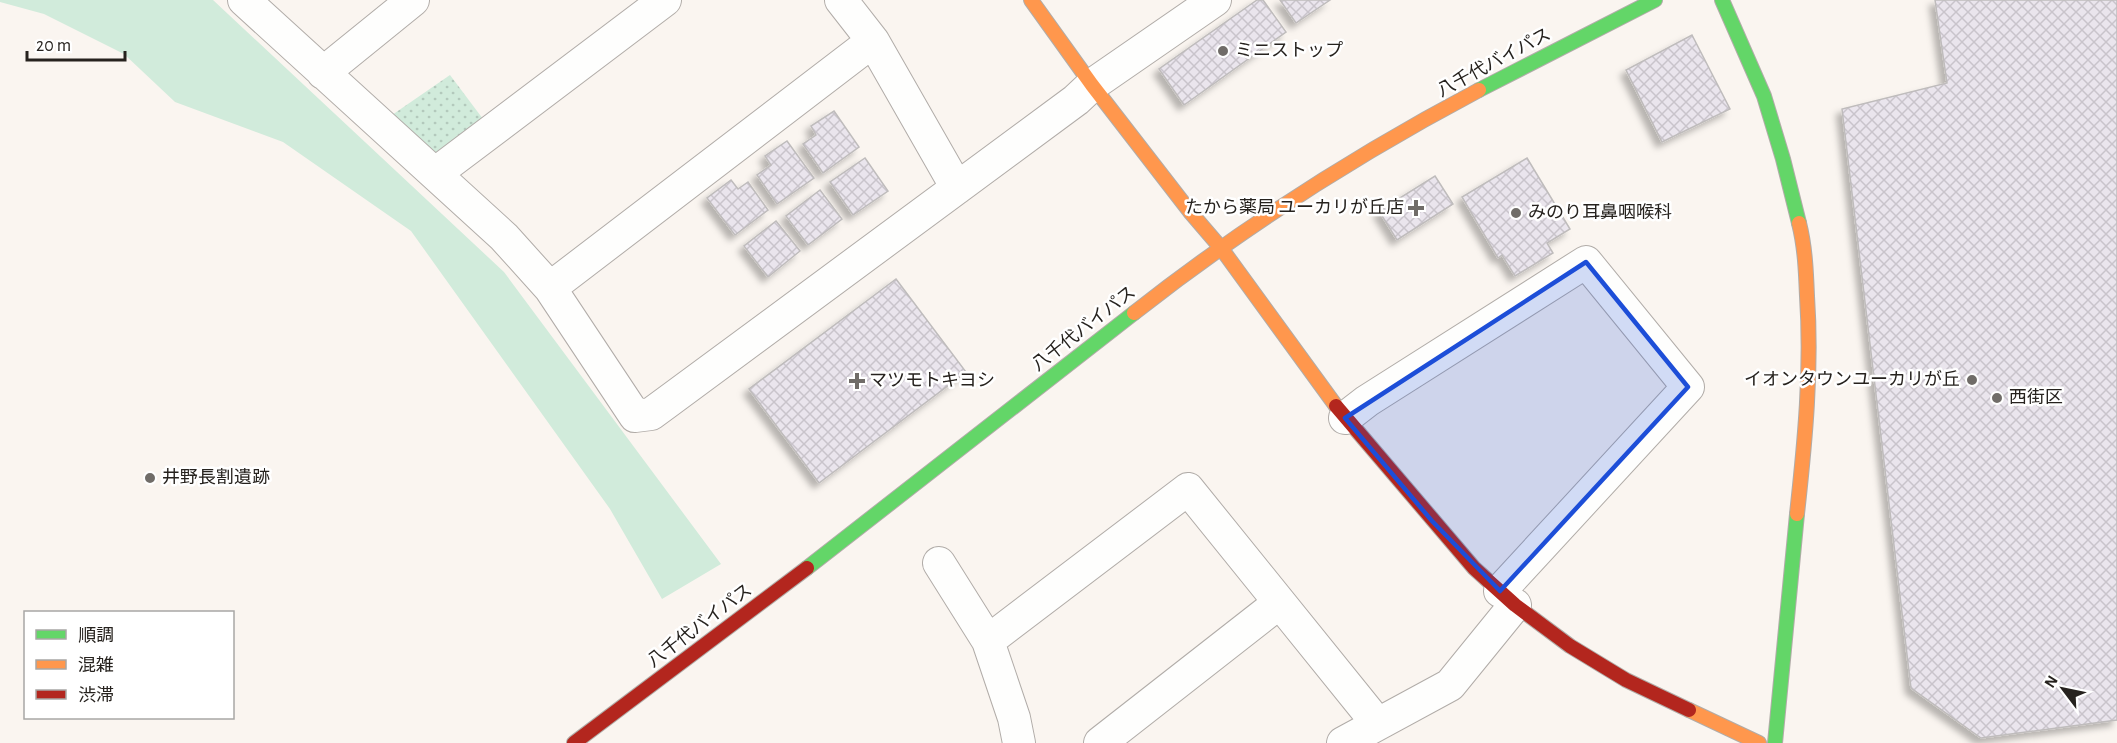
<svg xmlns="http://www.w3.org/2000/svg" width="2117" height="743" font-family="'Alegreya Sans','Noto Sans JP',sans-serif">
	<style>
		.grass { fill: url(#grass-dots) }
		.green { fill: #d1ebdb }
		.building { fill: url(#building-cross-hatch); stroke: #bfbcbc; stroke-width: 1.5; filter: url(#shadow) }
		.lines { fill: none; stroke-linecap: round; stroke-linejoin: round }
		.street-casing { stroke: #b1aca8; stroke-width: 34 }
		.fast-casing { stroke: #b1aca8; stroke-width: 16 }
		.slow-casing { stroke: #b1aca8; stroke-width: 16 }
		.jam-casing { stroke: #b1aca8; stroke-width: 16 }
		.street { stroke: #fefefd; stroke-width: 32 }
		.fast { stroke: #63d668; stroke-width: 14 }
		.slow { stroke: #ff974d; stroke-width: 14 }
		.jam { stroke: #b3261e; stroke-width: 14 }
		.marked { fill: #1d4ed8; fill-opacity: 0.2; stroke: #1d4ed8; stroke-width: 4.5; stroke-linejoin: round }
		.poi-dot { fill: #706c68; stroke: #fff; stroke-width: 2 }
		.labels { text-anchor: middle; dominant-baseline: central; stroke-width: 5; stroke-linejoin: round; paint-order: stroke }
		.poi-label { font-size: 18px; fill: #26221e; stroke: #fff; text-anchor: start }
		.street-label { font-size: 18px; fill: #26221e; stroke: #fff }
	</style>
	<defs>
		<pattern id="grass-dots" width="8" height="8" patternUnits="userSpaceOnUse" patternTransform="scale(1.5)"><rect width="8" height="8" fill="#d1ebdb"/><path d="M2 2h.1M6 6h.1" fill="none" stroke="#b3c9bc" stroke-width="1.8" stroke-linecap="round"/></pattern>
		<pattern id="building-cross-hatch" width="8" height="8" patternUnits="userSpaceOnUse" patternTransform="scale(1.5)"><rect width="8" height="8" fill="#eae5ed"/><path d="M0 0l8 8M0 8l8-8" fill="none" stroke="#c9c4cb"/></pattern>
		<filter id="shadow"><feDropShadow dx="-5.5" dy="5.5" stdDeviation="3" flood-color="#0004"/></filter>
	</defs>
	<rect width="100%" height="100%" fill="#faf5f0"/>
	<path class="grass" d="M450,75L486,123L443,153L434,152L392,115Z"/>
	<path class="green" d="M0,0H213L504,272L721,564L662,599L610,509L411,231L283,142L175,102L124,54L44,14L0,2Z"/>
	<path class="building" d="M1257,0H1263L1286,32L1184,105L1159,69Z
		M1280,0H1330L1296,23Z
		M1935,0H2117V720L1981,738L1911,688L1842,109L1947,83Z
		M1692,35L1730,109L1662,142L1626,70Z
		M834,111L859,147L823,173L803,144L816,135L811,126Z
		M787,141L814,178L777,204L757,175L771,165L765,156Z
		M865,158L888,191L853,215L830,182Z
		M1527,158L1570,229L1547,243L1553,253L1515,276L1502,255L1498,258L1462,197Z
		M1435,176L1453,204L1397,240L1379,211Z
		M731,180L738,189L748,182L768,210L735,235L707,198Z
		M820,190L842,219L808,245L786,216Z
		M776,221L800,251L768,277L744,246Z
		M896,279L966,372L819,483L749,389Z"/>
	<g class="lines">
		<g class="street-casing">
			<path id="street" d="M244,0L504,237L550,288L635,416L651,414L666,403L1076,100L1092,85L1215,0
				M841,0L873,41L957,188
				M323,73L413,0
				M436,173L665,0
				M550,288L873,41
				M1345,418L1367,401L1586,262L1688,387L1500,591
				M939,563L988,641L1014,718L1019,743
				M988,641L1188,489L1377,723
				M1100,743L1279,603
				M1343,743L1450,685L1515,605"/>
		</g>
		<g class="fast-casing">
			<path id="fast" d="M1722,0L1764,96L1783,159L1799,223
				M1479,90L1655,0
				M807,568L1134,313
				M1775,743L1797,514"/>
		</g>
		<g class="slow-casing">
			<path id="slow" d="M1031,0L1092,85L1191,213L1221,248L1336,406
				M1134,313C1242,228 1358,154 1479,90
				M1797,514C1805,441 1812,369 1807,296C1806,271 1805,247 1799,223
				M1689,710L1759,743"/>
		</g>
		<g class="jam-casing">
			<path id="jam" d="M1336,406L1474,568L1515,605L1570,646L1626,680L1689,710
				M574,743L807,568"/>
		</g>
		<use href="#street" class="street"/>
		<use href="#fast" class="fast"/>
		<use href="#slow" class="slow"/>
		<use href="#jam" class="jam"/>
	</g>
	<path class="marked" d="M1586,262L1688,387L1500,591L1432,521L1345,418Z"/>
	<g class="poi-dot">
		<circle cx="1223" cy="51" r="6"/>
		<path d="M1413 199h6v6h6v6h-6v6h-6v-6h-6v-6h6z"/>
		<circle cx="1516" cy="213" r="6"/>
		<circle cx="1972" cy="380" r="6"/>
		<path d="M854 372h6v6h6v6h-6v6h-6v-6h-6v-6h6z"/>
		<circle cx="1997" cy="398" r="6"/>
		<circle cx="150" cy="478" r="6"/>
	</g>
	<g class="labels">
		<g class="poi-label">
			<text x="1235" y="51">ミニストップ</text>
			<text x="1404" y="208" text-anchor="end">たから薬局 ユーカリが丘店</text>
			<text x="1528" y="213">みのり耳鼻咽喉科</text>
			<text x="1960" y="380" text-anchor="end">イオンタウンユーカリが丘</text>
			<text x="869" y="381">マツモトキヨシ</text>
			<text x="2009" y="398">西街区</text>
			<text x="162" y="478">井野長割遺跡</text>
		</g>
		<g class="street-label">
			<text transform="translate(1494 63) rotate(-28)">八千代バイパス</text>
			<text transform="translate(1084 329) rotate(-38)">八千代バイパス</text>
			<text transform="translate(700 626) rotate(-37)">八千代バイパス</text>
		</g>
	</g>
	<rect x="24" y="611" width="210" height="108" fill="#ffffff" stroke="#a8a7a5" stroke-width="1.5"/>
	<rect x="36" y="630" width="30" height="9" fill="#63d668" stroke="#a8a7a5" stroke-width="1.5"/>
	<text x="78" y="641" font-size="18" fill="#26221e">順調</text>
	<rect x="36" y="660" width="30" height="9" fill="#ff974d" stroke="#a8a7a5" stroke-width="1.5"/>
	<text x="78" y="671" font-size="18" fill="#26221e">混雑</text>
	<rect x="36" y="690" width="30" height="9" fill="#b3261e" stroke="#a8a7a5" stroke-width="1.5"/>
	<text x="78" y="701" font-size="18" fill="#26221e">渋滞</text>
	<g transform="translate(2063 689) rotate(302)" stroke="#ffffff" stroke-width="4.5" paint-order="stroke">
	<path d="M0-4.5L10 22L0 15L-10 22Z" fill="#26221e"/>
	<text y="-9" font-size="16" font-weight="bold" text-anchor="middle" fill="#26221e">N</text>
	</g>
	<path d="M27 51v9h98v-9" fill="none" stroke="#26221e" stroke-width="3"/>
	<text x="36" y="51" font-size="18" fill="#26221e" stroke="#ffffff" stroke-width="4.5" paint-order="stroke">20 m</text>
</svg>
